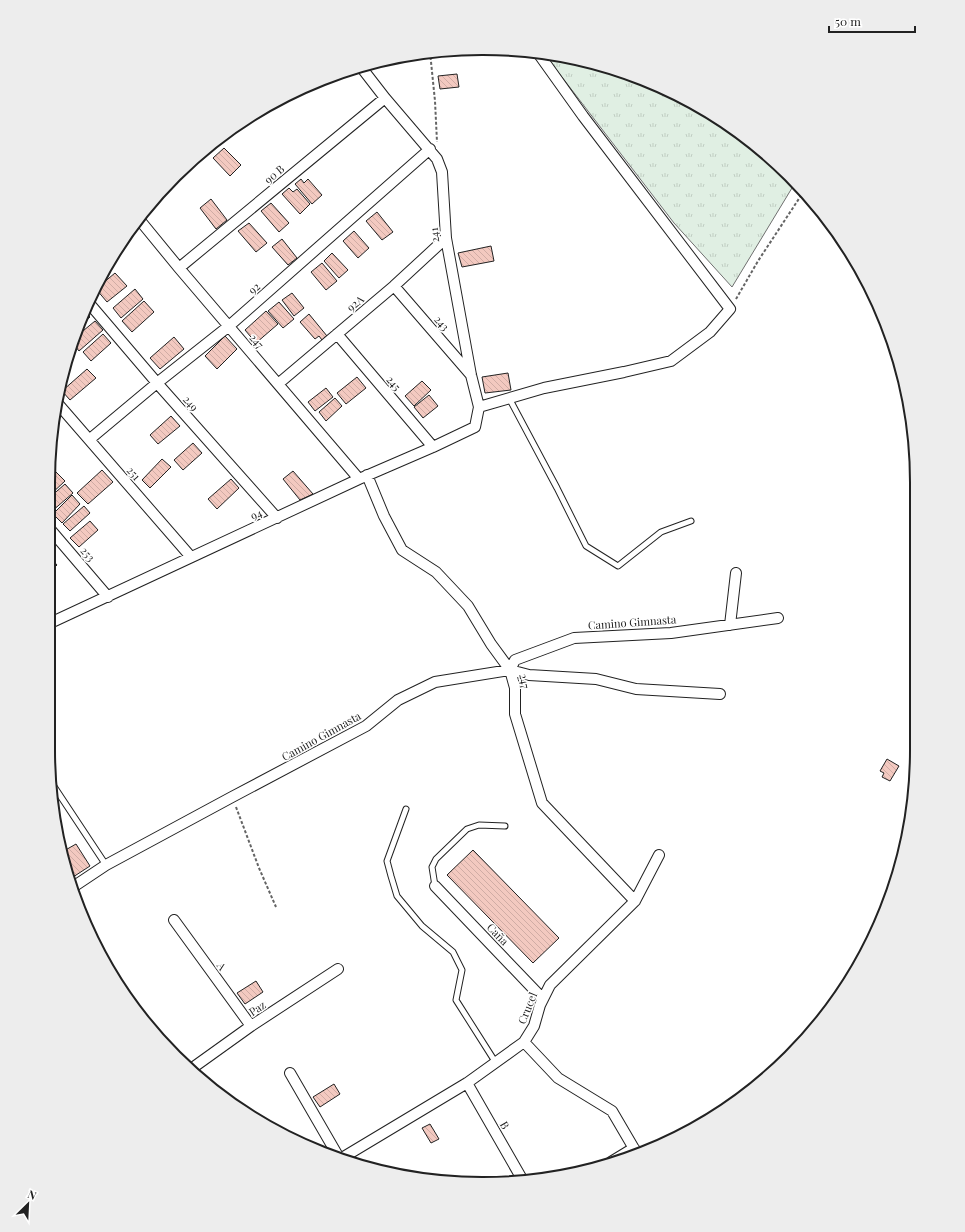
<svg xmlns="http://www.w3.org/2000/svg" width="965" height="1232" font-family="'Playfair Display',serif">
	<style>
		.grass { fill: url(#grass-tufts); stroke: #6f6f6f }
		.building { fill: url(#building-back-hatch); stroke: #222 }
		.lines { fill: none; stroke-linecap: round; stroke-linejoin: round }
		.service-casing { stroke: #222; stroke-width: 7 }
		.minor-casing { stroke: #222; stroke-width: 12 }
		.path { stroke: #646464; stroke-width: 2; stroke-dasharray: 3 2; stroke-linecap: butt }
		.service { stroke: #fff; stroke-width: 5 }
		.minor { stroke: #fff; stroke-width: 10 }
		.labels { text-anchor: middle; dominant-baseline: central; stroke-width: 3; stroke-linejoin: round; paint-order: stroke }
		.street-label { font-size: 11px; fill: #222; stroke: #fff }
		.rim { fill: none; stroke: #222; stroke-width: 2 }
	</style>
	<defs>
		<pattern id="grass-tufts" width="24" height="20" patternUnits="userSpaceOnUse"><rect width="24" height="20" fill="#e0efe3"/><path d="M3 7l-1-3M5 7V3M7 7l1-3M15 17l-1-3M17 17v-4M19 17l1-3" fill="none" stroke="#c0cdc2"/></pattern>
		<pattern id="building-back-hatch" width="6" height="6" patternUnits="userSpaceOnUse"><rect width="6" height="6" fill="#f3c9c0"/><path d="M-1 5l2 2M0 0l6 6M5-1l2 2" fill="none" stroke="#d0aca5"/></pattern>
	</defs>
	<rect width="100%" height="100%" fill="#fff"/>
	<path class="grass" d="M545,55L595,63L674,93L747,138L795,183L732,287L674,223Z"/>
	<path class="building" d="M457,74L459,87L440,89L438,76Z
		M224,148L241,165L230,176L213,158Z
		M301,179L304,183L308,179L322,195L312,204L295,184Z
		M289,188L293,192L297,189L310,204L300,214L282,194Z
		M211,199L227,220L216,229L200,208Z
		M271,203L289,223L279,232L261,211Z
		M377,212L393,232L382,240L366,221Z
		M249,223L267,243L256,252L238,231Z
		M354,231L369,248L358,258L343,241Z
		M282,239L297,258L288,265L272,247Z
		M491,246L494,261L462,267L458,253Z
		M332,253L348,270L339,278L324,261Z
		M322,263L337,281L326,290L311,272Z
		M115,273L127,286L107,302L96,289Z
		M135,289L143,299L121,318L113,308Z
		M292,293L304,308L294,316L282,300Z
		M144,301L154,312L132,332L122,321Z
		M279,302L294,319L283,328L268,311Z
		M84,311L90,317L77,328Z
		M266,311L278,324L256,343L245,330Z
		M309,314L327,336L322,340L319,336L315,339L300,322Z
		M95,321L103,330L79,351L72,342V340Z
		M103,334L111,343L91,361L83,352Z
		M225,336L237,349L217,369L205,356Z
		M174,337L184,349L160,369L150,358Z
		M87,369L96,378L70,400L62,391Z
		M508,373L511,390L485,393L482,377Z
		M357,377L366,388L346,404L337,393Z
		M422,381L431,390L414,406L405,396Z
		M326,388L333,397L315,411L308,402Z
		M429,395L438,406L423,418L414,407Z
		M335,398L342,406L326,421L319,412Z
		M171,416L180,426L158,444L150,435Z
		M193,443L202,453L183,470L174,460Z
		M162,459L171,467L150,488L142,480Z
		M102,470L113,482L88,504L77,493Z
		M293,471L313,494L300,500L283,479Z
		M56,472L65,481L49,496V479Z
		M231,479L239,488L217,509L208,499Z
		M65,484L73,493L51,512L49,510V498Z
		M72,495L80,504L62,523L53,514Z
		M84,506L90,513L70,531L63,524Z
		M90,521L98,530L79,547L70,538Z
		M49,556L57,565L49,573Z
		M887,759L899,766L890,781L882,777L884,773L880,771Z
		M76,844L90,866L70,879L63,862L62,852Z
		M473,850L559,938L533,963L447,875Z
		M256,981L263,992L245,1004L237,993Z
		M334,1084L340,1094L320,1107L313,1097Z
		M430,1124L439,1139L431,1143L422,1128Z"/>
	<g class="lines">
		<g class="service-casing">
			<path id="service" d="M509,398L557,488L586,546L618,566L661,532L691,521
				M53,785L106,865
				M406,809L387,861L391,876L397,896L422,926L453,952L462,970L456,1000L496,1063
				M435,886L432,867L436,859L467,829L479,825L505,826"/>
		</g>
		<g class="minor-casing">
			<path id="minor" d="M138,218L179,268L359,479
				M179,268L385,98
				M394,286L471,375
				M88,302L157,383L277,518
				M337,334L433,447
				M278,384L394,286L446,238
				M59,405L191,557
				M479,407L544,388L624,372L671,361L710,332L730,309L583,116L538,53
				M90,439L157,383L229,326L430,149
				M367,475L384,516L402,550L436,572L468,606L491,644L510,670L515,688V714L542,803L635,901
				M49,528L108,597
				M48,624L359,479L433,447L475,427L479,407L471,375L446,238L442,172L437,159L385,98L361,67
				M730,625L736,573
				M510,670L529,675L596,679L636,689L720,694
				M435,886L543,999
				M73,887L106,865L232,797L366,726L398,700L435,682L510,670L515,660L574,638L671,633L778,618
				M174,920L251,1026
				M524,1042L558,1078L612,1111L636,1152
				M191,1069L251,1026L338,969
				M290,1073L338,1156
				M467,1083L522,1179
				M342,1158L467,1083L524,1042L534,1026L540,1005L550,985L635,901L659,855
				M611,1162L634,1148"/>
		</g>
		<path class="path" d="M430,52L435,101L437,142
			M736,299L758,261L804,191
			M236,807L259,868L276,907"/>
		<use href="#service" class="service"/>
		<use href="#minor" class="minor"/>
	</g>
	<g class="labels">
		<g class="street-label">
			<text transform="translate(274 174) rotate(-40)">90 B</text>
			<text transform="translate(434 235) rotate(-96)">241</text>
			<text transform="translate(254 288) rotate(-41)">92</text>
			<text transform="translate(355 303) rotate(-40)">92A</text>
			<text transform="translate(442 323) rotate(49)">243</text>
			<text transform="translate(257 341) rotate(49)">247</text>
			<text transform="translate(394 383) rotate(50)">245</text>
			<text transform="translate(191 403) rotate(48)">249</text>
			<text transform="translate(134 473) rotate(49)">251</text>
			<text transform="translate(256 514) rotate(-24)">94</text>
			<text transform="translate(88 554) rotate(49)">253</text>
			<text transform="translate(632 622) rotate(-4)">Camino Gimnasta</text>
			<text transform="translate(525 681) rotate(80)">247</text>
			<text transform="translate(321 736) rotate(-29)">Camino Gimnasta</text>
			<text transform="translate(498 934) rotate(46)">Caña</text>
			<text transform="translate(222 966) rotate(54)">A</text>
			<text transform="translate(257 1008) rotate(-33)">Paz</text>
			<text transform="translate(527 1008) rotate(-68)">Crucel</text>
			<text transform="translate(505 1125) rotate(60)">B</text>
		</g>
	</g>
	<path d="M0 0H965V1232H0ZM482 55H483A427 427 0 0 1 910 482V750A427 427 0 0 1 483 1177H482A427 427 0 0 1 55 750V482A427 427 0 0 1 482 55Z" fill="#ededed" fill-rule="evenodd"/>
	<path class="rim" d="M482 55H483A427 427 0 0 1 910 482V750A427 427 0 0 1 483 1177H482A427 427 0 0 1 55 750V482A427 427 0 0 1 482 55Z"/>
	<g transform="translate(28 1204) rotate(24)" stroke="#ffffff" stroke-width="3" paint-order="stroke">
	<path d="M0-3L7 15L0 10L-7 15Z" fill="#222222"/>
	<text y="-6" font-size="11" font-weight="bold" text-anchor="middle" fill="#222222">N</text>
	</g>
	<path d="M829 26v6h86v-6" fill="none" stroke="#222222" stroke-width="2"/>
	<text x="835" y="26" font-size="12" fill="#222222" stroke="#ffffff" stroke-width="3" paint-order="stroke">50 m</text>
</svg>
